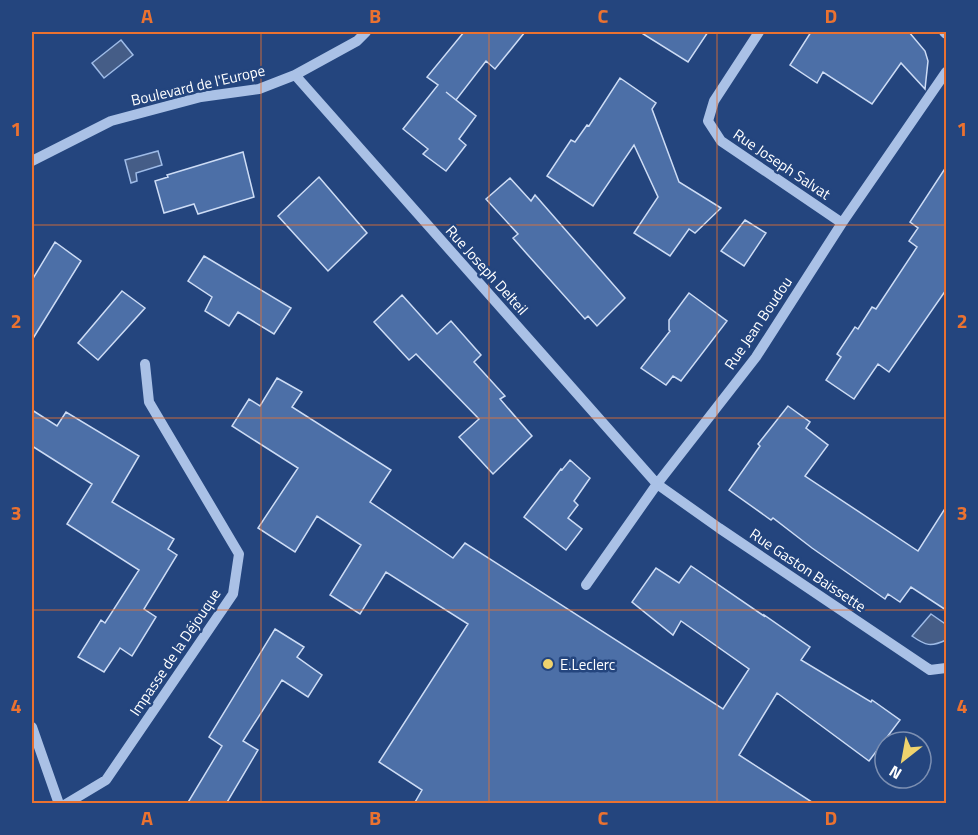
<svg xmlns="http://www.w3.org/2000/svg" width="978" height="835" font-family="'Titillium Web',sans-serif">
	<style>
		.water { fill: #455d87; stroke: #9ebbe7; stroke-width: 1.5 }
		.building { fill: #4c6fa7; stroke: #cddcf5; stroke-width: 1.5 }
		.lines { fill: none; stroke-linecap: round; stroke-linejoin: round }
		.minor { stroke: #aac1e6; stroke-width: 10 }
		.grid { fill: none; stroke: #eb7230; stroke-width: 1.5; stroke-opacity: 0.55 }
		.poi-dot { fill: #f0d36d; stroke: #24457e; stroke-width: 2 }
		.labels { text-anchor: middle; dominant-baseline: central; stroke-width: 5; stroke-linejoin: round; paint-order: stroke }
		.street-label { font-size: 15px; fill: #fff; stroke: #24457e }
		.poi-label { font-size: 15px; fill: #fff; stroke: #24457e; text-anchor: start }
		.neatline { fill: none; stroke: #eb7230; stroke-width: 2 }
		.grid-label { font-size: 20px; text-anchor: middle; font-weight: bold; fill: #eb7230 }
	</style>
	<rect width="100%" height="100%" fill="#24457e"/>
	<path class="water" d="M121,40L133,55L104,78L92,63Z
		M158,151L162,165L136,173L137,181L131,183L125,160Z
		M931,614L944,623L946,620V640C931,647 926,646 912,636Z"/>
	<path class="building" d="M464,32H525L495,69L486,61L456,100L446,92L476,116L459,139L466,145L446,171L423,154L428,149L403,129L438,85L427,77Z
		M640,32H708L688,62Z
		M811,32H909L925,51L928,61L925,89L901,63L872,104L823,72L817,83L790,65Z
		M620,78L656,103L652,109L679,182L721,208L695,233L689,229L670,256L634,233L658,197L634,145L593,206L547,176L571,140L575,142L587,125L589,126Z
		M243,152L254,197L198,214L194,204L164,213L155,181L168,177L167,175Z
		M946,167V290L889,372L878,364L854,399L826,380L841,357L837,354L855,327L858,329L872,307L876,309L917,247L909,241L918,228L910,222Z
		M319,177L367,233L328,271L278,216Z
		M510,178L531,201L535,195L625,298L597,326L588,316L585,319L527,254L513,238L518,234L486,199Z
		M745,220L766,233L744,266L721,251Z
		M55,242L81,261L32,340V280Z
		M204,256L291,308L274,334L238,312L229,326L205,311L212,297L188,281Z
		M122,291L145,308L98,360L78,343Z
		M689,293L727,321L681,381L673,376L666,385L641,368L670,331L669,330V320Z
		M402,295L437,334L451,321L481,355L474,362L505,396L500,399L532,436L493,474L459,437L479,419L416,354L409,360L374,322Z
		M277,378L302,392L292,407L391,470L370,502L453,558L465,543L723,709L749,669L681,621L673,635L632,602L656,568L679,583L691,566L764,616V615L810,647L801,660L871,702L872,700L900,720L869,761L777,693L739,755L815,804H414L422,790L379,762L468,624L386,572L360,614L330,595L361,545L317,516L295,552L258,528L298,468L232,426L249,399L260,406Z
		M788,406L810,422L806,428L828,445L805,476L918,551L946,507V610L911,587L900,602L888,594L885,599L812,548L773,518L771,520L729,490L760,446L758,444Z
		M32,410L57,426L66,412L139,456L112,502L174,539L168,549L177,555L144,609L156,617L132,656L120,648L104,672L78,657L101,620L105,623L139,570L67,524L92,484L32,446Z
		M570,460L590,478L574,501L578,505L568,518L582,529L566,550L524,517L561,469L562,470Z
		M275,629L304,647L297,657L322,675L308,697L282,680L243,741L258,750L226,804H187L222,746L209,737Z"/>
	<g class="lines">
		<path class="minor" d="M759,32L714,101L708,121L721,141L842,223
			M944,32L946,34
			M295,75L657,484L719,528L930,670L946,668
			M32,161L111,121L201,97L259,89L295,75L357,41L366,32
			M586,585L657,484L756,357L842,223L946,72
			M32,727L59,804
			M66,804L106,780L233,594L239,554L149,402L145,364"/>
	</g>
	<path class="grid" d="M261,32V804M489,32V804M717,32V804M32,225H946M32,418H946M32,610H946"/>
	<circle class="poi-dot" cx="548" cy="664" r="6"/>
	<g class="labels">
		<g class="street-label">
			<text transform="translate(198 85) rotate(-13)">Boulevard de l'Europe</text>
			<text transform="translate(782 164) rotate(34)">Rue Joseph Salvat</text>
			<text transform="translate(487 270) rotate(48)">Rue Joseph Delteil</text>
			<text transform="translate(758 323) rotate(-56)">Rue Jean Boudou</text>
			<text transform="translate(808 570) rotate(34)">Rue Gaston Baissette</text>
			<text transform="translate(175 652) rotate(-56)">Impasse de la Déjouque</text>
		</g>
		<g class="poi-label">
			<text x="560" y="664">E.Leclerc</text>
		</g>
	</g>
	<rect width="978" height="835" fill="none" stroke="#24457e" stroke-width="66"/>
	<g transform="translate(903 760) rotate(211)"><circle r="28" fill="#24457e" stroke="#7c8fb2" stroke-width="1.5"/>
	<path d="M0-4.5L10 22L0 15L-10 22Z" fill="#f0d36d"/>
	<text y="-9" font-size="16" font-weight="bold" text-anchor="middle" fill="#ffffff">N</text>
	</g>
	<rect x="33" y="33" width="912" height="769" class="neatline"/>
	<g class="grid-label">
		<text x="147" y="23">A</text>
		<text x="375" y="23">B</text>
		<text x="603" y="23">C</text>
		<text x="831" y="23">D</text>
		<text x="16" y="136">1</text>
		<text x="962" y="136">1</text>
		<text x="16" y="328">2</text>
		<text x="962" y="328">2</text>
		<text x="16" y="520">3</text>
		<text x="962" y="520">3</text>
		<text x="16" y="713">4</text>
		<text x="962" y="713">4</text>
		<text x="147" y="825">A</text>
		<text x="375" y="825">B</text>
		<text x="603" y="825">C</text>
		<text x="831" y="825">D</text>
	</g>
</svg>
